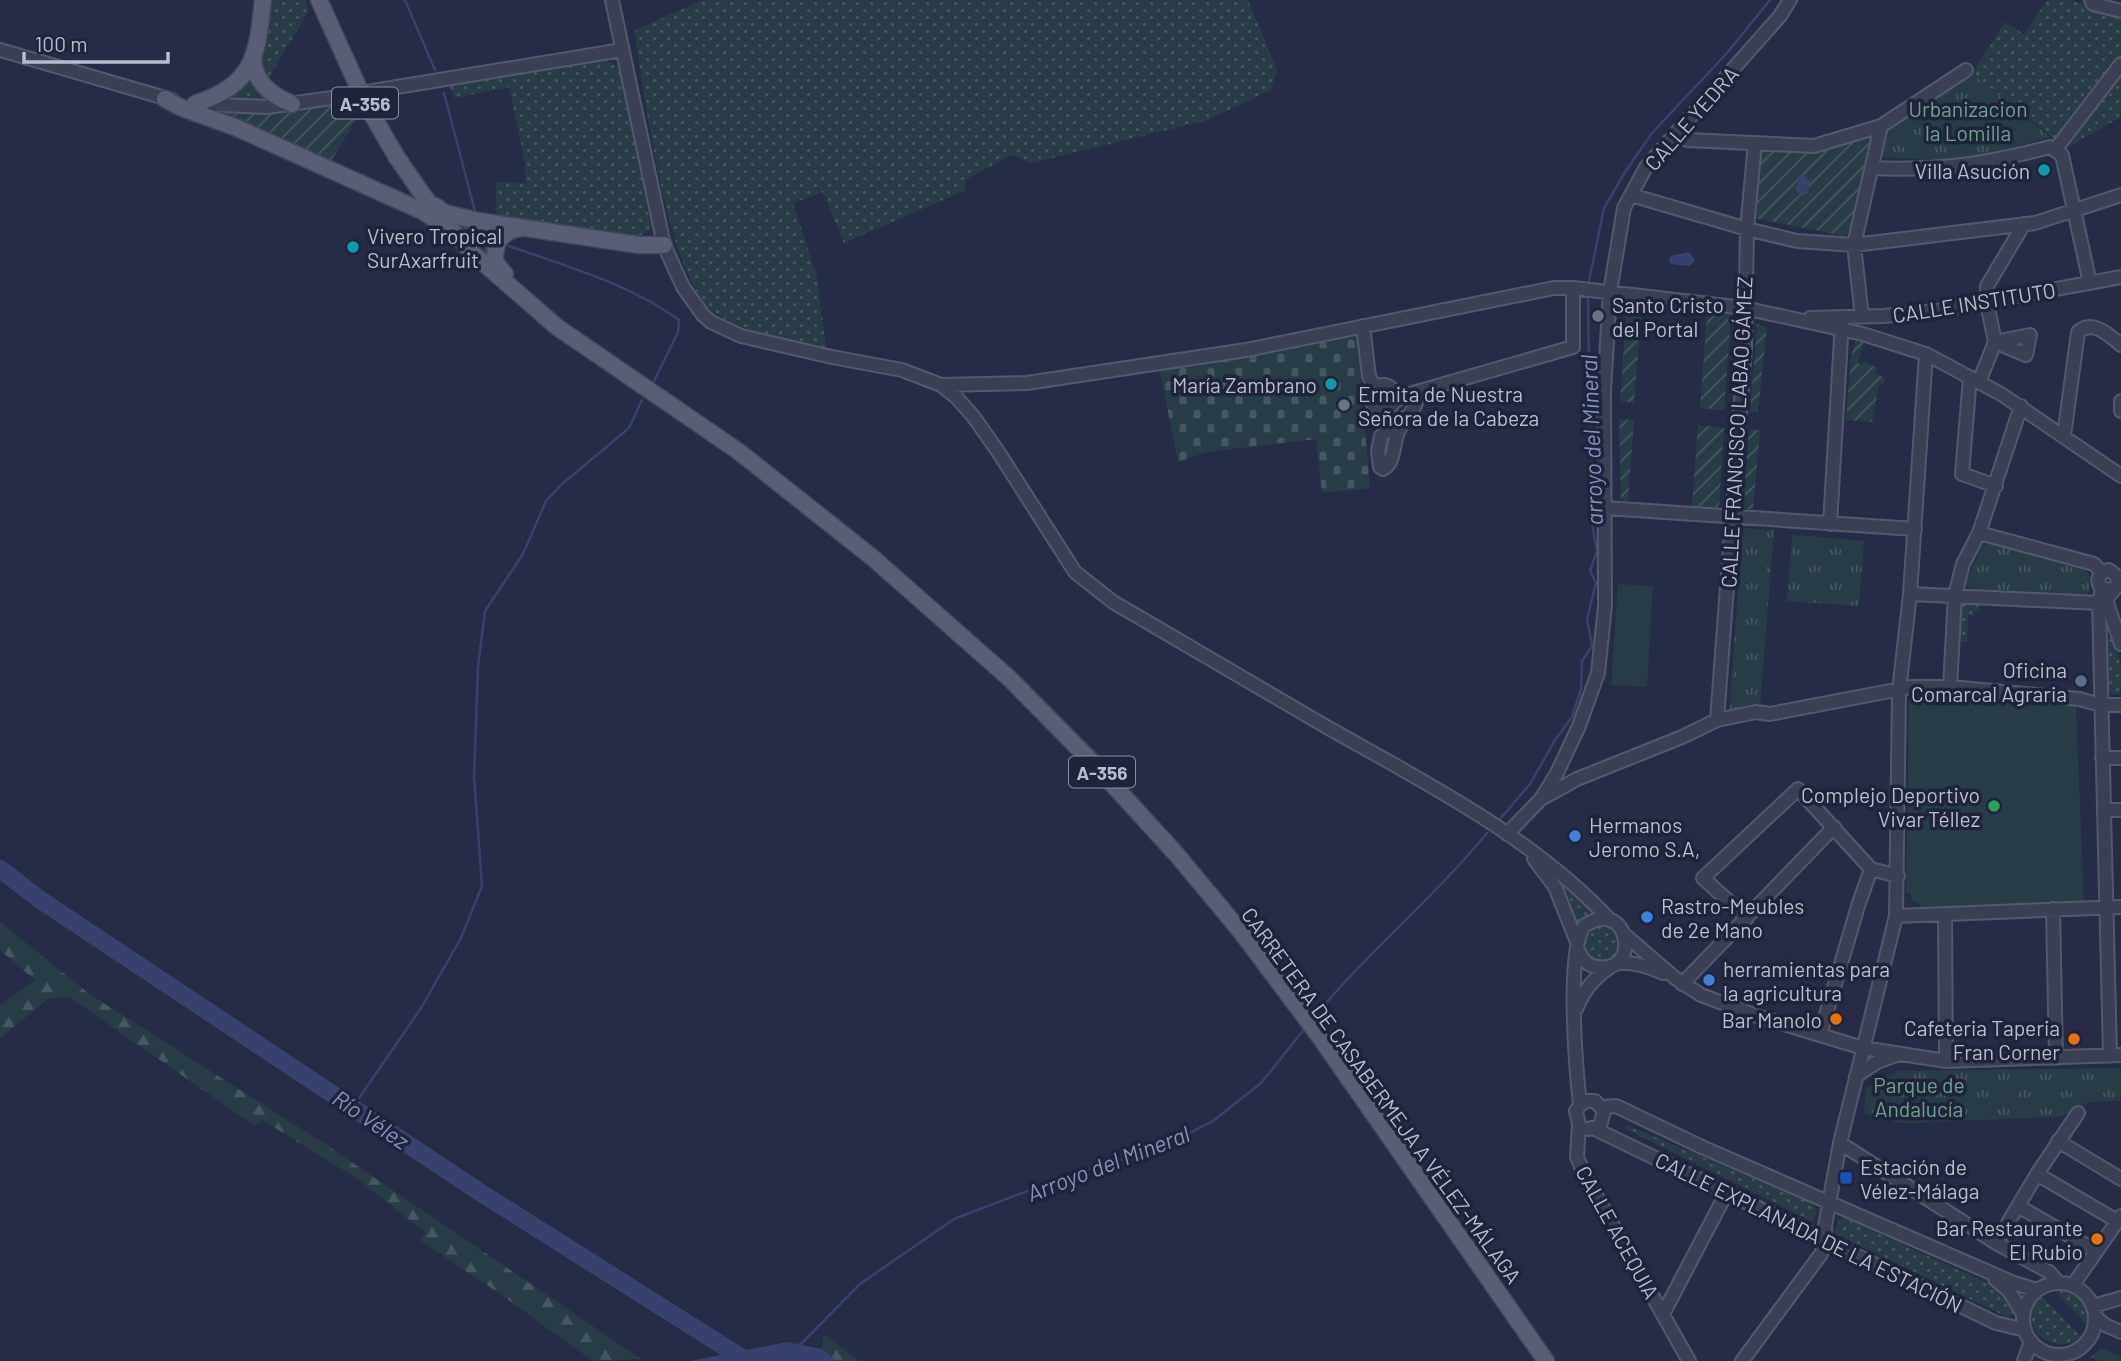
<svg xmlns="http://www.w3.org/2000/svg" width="2121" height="1361" font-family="Barlow,sans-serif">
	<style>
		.grass { fill: url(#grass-dots) }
		.forest { fill: url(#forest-firs) }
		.cemetery { fill: url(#cemetery-stones) }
		.park { fill: url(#park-tufts) }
		.garden { fill: url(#garden-furrows) }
		.pitch { fill: #283c46 }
		.water { fill: #38416b }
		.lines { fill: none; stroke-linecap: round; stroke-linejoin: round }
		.stream { stroke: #38416b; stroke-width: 2.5 }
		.river { stroke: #38416b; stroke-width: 18 }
		.minor-casing { stroke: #53576c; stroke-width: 16 }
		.major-casing { stroke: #41465b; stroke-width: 19 }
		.minor { stroke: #3b3f54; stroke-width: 12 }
		.major { stroke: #595e74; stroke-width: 16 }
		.minor-bridge-casing { stroke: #53576c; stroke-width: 16; stroke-linecap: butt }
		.minor-bridge { stroke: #3b3f54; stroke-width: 12 }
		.culture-dot { fill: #0f9aa8; stroke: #1f243a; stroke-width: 2.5 }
		.worship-dot { fill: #6b7280; stroke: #1f243a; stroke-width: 2.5 }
		.service-dot { fill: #5c6f8a; stroke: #1f243a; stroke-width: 2.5 }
		.leisure-dot { fill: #2e9e5b; stroke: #1f243a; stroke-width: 2.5 }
		.shop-dot { fill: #3f7fe0; stroke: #1f243a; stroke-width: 2.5 }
		.food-dot { fill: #e8710a; stroke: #1f243a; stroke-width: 2.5 }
		.transit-dot { fill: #1a4fb4; stroke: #1f243a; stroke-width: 2.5 }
		.labels { text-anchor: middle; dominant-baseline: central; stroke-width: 7; stroke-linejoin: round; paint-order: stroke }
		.shield { fill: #1f243a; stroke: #8a8ea2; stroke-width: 2 }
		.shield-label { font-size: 19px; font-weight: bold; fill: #b8bcce }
		.park-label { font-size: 21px; fill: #6ea085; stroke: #1f243a }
		.street-label { font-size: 21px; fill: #b8bcce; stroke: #1f243a }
		.poi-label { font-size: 21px; fill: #b8bcce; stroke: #1f243a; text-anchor: end }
		.water-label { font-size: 23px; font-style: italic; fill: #8590ba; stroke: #1f243a }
	</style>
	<defs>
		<pattern id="grass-dots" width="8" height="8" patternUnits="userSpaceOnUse" patternTransform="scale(1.75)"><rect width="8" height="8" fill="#283c46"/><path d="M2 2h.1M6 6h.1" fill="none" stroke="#455660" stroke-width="1.8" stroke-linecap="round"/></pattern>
		<pattern id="forest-firs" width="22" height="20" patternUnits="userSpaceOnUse" patternTransform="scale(1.75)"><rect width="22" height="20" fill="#283c46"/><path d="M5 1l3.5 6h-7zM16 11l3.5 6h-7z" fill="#455660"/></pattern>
		<pattern id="cemetery-stones" width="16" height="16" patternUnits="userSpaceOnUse" patternTransform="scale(1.75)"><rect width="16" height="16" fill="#283c46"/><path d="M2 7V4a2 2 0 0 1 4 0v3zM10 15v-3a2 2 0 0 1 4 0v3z" fill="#455660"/></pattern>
		<pattern id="park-tufts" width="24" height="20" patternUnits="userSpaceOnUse" patternTransform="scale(1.75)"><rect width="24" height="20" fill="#283c46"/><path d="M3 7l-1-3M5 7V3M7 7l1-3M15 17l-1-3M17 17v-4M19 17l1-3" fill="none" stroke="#455660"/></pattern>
		<pattern id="garden-furrows" width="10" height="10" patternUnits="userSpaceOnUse" patternTransform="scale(1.75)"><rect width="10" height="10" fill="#283c46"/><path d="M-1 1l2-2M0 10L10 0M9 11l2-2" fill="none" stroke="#455660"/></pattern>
	</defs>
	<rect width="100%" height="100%" fill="#262c45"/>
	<path class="grass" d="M268,0H305L309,10L266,83L260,66Z
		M703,0H1248L1277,70L1271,90L1208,120L1032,163L1012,155L965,180L966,190L844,243L823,192L793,203L817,277L826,347C787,339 748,335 715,313C667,281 644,89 634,30Z
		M2047,0H2069L2121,14V117L2066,148L1972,74L2005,22L2024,34Z
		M606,60L621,68L651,229L637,237L501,220L496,212V182L526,183L525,163L509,87L454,98L448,83Z
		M252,70L276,102H216Z
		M448,217L502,228L489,259Z
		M1964,603H1977L1981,611L1975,610L1974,616L1968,615L1967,642L1960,641L1962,606Z
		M2112,636L2121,664V694H2111L2109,691L2108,637Z
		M1559,879H1560L1594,912L1576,923Z
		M1583 944a18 18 0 1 1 36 0a18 18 0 1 1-36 0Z
		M1627,1125L1809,1202L1817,1209L1813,1222L1626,1129Z
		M1844,1218L1992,1285C2001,1291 2012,1300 2013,1312L2009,1318L1834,1233L1839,1220Z
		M2062,1291C2080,1295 2089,1306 2087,1325L2056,1292Z
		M2043,1297L2081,1337C2050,1361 2011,1318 2043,1297Z"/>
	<path class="forest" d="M0,922L88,993L328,1146L641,1359L593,1361L500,1294L420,1240L426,1233L356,1178L262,1120L255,1126L69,997L48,999L0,1038V1005L35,980L0,950Z
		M824,1334L859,1361H836L822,1349Z"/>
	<path class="cemetery" d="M1357,336L1370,488L1322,493L1316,439L1206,452L1178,462L1159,367Z"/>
	<path class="park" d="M1972,74L2050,137L1988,154L1936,160L1880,157L1884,131Z
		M1743,528L1774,530L1760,707L1729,712Z
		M1792,535L1864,541L1859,606L1787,601Z
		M1987,543L2084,569L2089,574V591L2085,596L1969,588L1966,583L1982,546Z
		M2121,1068V1101L2089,1102L2068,1114L2058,1117L1900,1123L1864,1113L1866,1088L1898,1071Z
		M2101,1348L2121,1357V1361H2098L2091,1357Z"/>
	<path class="garden" d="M359,99L368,117L355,121L330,163L199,110Z
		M1866,138H1870L1871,143L1849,232L1844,236L1754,218L1762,152L1765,150C1801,156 1832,149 1866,138Z
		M1627,302L1642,304L1634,403L1620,401Z
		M1707,312L1731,316L1724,410L1700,408Z
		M1757,324L1767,327L1758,412H1750Z
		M1856,340L1864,341L1858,363L1861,365L1864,361L1878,368L1875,373L1886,379L1882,385H1879L1872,422L1846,420L1851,356Z
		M1619,419L1634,420L1628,501L1621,499Z
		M1698,425L1724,428L1719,507L1692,506Z
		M1749,429L1760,430L1753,510L1743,509Z"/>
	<path class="pitch" d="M1618,584L1653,586L1647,687L1611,685Z
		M1909,697L2076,706L2084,904L1921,907L1920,904L1912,901L1910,893H1906Z
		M1910,1108H1937L1938,1122L1911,1123Z"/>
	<path class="water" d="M1804,175L1811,182L1808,187L1809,192L1802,196L1796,190L1799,176Z
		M1689,252L1694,258V262L1689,266L1671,264L1669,260L1670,256Z
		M787,1342L822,1349L836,1361H690Z"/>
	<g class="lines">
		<path class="stream" d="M405,0L435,70
			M444,93L476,215
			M509,246C568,267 628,283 679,320L678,332L654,381
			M1588,286L1604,208L1625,172L1652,133L1727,53L1770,0
			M1500,819L1530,784L1555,740L1572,717L1581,689L1582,661L1592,646L1587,619L1596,583L1590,571L1597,551L1591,519L1590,487L1595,475L1590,448L1588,293
			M1313,1019C1366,953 1433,899 1487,833
			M353,1107L421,1008L461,938L482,886L474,776L478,667L485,611L523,554L546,501L562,484L629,428L642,400
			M798,1347L860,1284L954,1219L1048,1183L1164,1146L1213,1121L1261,1083L1306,1027"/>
		<path class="river" d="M0,869L42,901L478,1191L747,1361"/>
		<g class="minor-casing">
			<path id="minor" d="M612,0L664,245L683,287L703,315L711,322L741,336L832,357L902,370L941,385L956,397L973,416L999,453L1075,572L1113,602C1184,643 1254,685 1325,726C1424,782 1532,836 1611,921
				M2091,0L2093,4L2121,11
				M0,50L172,100
				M385,89L622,50
				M197,104L267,107L339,97
				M1674,136L1688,140L1814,146L1881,126L1966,70
				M2055,150L2121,64
				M1872,168C1939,171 1985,164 2050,147L2062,155L2090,283
				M1631,195L1747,229L1797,241L1854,245L2035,223L2121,195
				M1862,317L1854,245L1881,126
				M1810,318L1883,316L1937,311L2121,277
				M1363,326L1369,376L1375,388
				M2030,335L2026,355L1995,342Z
				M1970,377L1962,474L1996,486
				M1979,382L1995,342L1987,303V286L2024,224
				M1371 397a12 12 0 1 1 24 0a12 12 0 1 1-24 0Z
				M941,385L1027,383L1246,350L1554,288H1573L1744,308L1863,334L1926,354L2001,394L2121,476
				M1395,401L1406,395L1573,347V288
				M2121,401V411
				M1404,418L1381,436L1378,451L1380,467L1383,469C1395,463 1393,444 1398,432C1404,418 1418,410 1418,392
				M2064,436L2078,332C2093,319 2109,335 2121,345
				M1605,508L1915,529
				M1830,524L1842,321
				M1979,533L2094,564L2101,572
				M2102,589L2099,603L2110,1056
				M2113,589L2107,590L2100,587L2098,580L2101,572L2109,570L2118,577L2117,586L2106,600L2121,644
				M1910,594L2099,603
				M1950,687L1955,595L1963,564L1979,533L2021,406
				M1717,720L1745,347L1747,229L1755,143
				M2102,758H2121
				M1541,799L1557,773L1579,726L1598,673L1605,606L1604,391L1610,292L1624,208L1646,167L1780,16L1790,0
				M2104,810H2121
				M1507,834L1541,799L1577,779L1682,737L1717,720L1756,712L1770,714L1911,687H1950L2079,699L2101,705H2121
				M1534,859L1555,887L1577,942
				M2053,909L2056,1058
				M1945,915L1946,1061
				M1896,916L2121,907
				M1747,918L1703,878L1798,789L1871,869
				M1624,934L1675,978L1701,995L1757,1016L1863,1048L1946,1061L2121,1055
				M1578,950C1582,959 1587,966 1598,967C1642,974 1629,895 1584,926C1566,953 1576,1069 1580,1105L1576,1111L1579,1124L1577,1157L1585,1176L1689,1361
				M1616,963C1634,962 1648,966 1663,973
				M1682,984L1834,827
				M1576,1009C1584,990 1593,979 1610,967
				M1820,1035L1858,906L1871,869L1898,876
				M1856,1076L1877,1062L1899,1054
				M1580,1105L1586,1101H1595L1604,1111L1600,1126L1588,1129
				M1602,1107L1616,1106L1704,1148L2014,1283L2037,1290
				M1595,1129L1996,1323L2025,1330
				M2058,1141L2121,1179
				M1840,1143L1996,1243L2049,1272L2058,1282
				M2037,1174L2117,1221
				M2018,1206L2096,1251
				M1996,1243L2037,1174L2078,1113
				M1995,1279L2009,1291L2023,1314
				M2023 1319a36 36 0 1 1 72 0a36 36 0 1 1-72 0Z
				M2073,1285L2121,1216
				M2093,1306L2121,1298
				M1663,1314L1727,1192
				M2096,1317L2105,1325L2121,1332
				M1742,1361L1821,1254L1826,1241L1825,1226L1840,1143L1896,916L1899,691L1910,594L1926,354
				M2024,1361L2031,1341"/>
		</g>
		<g class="major-casing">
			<path id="major" d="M319,0L365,102L396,156L425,198L471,252L557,327L738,451L873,558L1009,678L1096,766L1177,855L1242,933L1317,1033L1546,1361
				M253,59C255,83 271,95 292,104
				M165,99L182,108L235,127L422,211L438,221
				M195,104C254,84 257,57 263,0
				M435,206L445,213L478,221L639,245H664
				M505,274L495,262C494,242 502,231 521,228"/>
		</g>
		<use href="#minor" class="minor"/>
		<use href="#major" class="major"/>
		<g class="minor-bridge-casing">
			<path id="minor-bridge" d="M339,97L385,89"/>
		</g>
		<use href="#minor-bridge" class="minor-bridge"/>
	</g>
	<g class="culture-dot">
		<circle cx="2044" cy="170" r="7"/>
		<circle cx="353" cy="247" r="7"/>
		<circle cx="1331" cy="384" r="7"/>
	</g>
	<g class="worship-dot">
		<circle cx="1598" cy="316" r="7"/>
		<circle cx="1344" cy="405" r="7"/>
	</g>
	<circle class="service-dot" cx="2081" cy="681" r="7"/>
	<circle class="leisure-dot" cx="1994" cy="806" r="7"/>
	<g class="shop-dot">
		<circle cx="1575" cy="836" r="7"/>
		<circle cx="1647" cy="917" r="7"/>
		<circle cx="1709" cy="980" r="7"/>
	</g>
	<g class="food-dot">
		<circle cx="1836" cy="1019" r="7"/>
		<circle cx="2074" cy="1039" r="7"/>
		<circle cx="2097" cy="1239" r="7"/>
	</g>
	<rect class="transit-dot" x="1839" y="1171" width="14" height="14" rx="3.5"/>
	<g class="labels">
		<g class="shield">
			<rect x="332" y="87.5" width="66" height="31" rx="5"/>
			<rect x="1069" y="756.5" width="66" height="31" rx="5"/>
		</g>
		<g class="shield-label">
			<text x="365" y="103">A-356</text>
			<text x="1102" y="772">A-356</text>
		</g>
		<g class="park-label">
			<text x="1968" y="108">Urbanizacion<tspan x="1968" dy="24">la Lomilla</tspan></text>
			<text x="1919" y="1084">Parque de<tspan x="1919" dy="24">Andalucía</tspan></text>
		</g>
		<g class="street-label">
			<text transform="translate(1691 118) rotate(-49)">CALLE YEDRA</text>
			<text transform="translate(1974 302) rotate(-9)">CALLE INSTITUTO</text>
			<text transform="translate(1736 432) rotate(-87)">CALLE FRANCISCO LABAO GÁMEZ</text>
			<text transform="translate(1382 1095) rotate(54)">CARRETERA DE CASABERMEJA A VÉLEZ-MÁLAGA</text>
			<text transform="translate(1618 1232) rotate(61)">CALLE ACEQUIA</text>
			<text transform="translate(1809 1232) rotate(26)">CALLE EXPLANADA DE LA ESTACIÓN</text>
		</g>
		<g class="poi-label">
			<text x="2030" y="170">Villa Asución</text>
			<text x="367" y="235" text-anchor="start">Vivero Tropical<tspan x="367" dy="24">SurAxarfruit</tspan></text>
			<text x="1612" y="304" text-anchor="start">Santo Cristo<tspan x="1612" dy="24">del Portal</tspan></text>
			<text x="1317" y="384">María Zambrano</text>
			<text x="1358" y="393" text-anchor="start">Ermita de Nuestra<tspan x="1358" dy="24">Señora de la Cabeza</tspan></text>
			<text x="2067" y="669">Oficina<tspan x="2067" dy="24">Comarcal Agraria</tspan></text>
			<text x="1980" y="794">Complejo Deportivo<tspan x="1980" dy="24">Vivar Téllez</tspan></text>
			<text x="1589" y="824" text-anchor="start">Hermanos<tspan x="1589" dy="24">Jeromo S.A,</tspan></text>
			<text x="1661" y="905" text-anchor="start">Rastro-Meubles<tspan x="1661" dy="24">de 2e Mano</tspan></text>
			<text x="1723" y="968" text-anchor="start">herramientas para<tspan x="1723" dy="24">la agricultura</tspan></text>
			<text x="1822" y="1019">Bar Manolo</text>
			<text x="2060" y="1027">Cafeteria Taperia<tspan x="2060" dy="24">Fran Corner</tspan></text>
			<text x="1860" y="1166" text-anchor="start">Estación de<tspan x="1860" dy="24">Vélez-Málaga</tspan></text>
			<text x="2083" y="1227">Bar Restaurante<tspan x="2083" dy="24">El Rubio</tspan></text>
		</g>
		<g class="water-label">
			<text transform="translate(1591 440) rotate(-92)">arroyo del Mineral</text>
			<text transform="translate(371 1119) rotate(34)">Río Vélez</text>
			<text transform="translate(1108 1163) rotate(-21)">Arroyo del Mineral</text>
		</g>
	</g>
	<path d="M24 52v10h144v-10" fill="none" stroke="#b8bcce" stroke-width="3.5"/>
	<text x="35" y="52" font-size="21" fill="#b8bcce" stroke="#1f243a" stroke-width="5" paint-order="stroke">100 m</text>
</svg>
